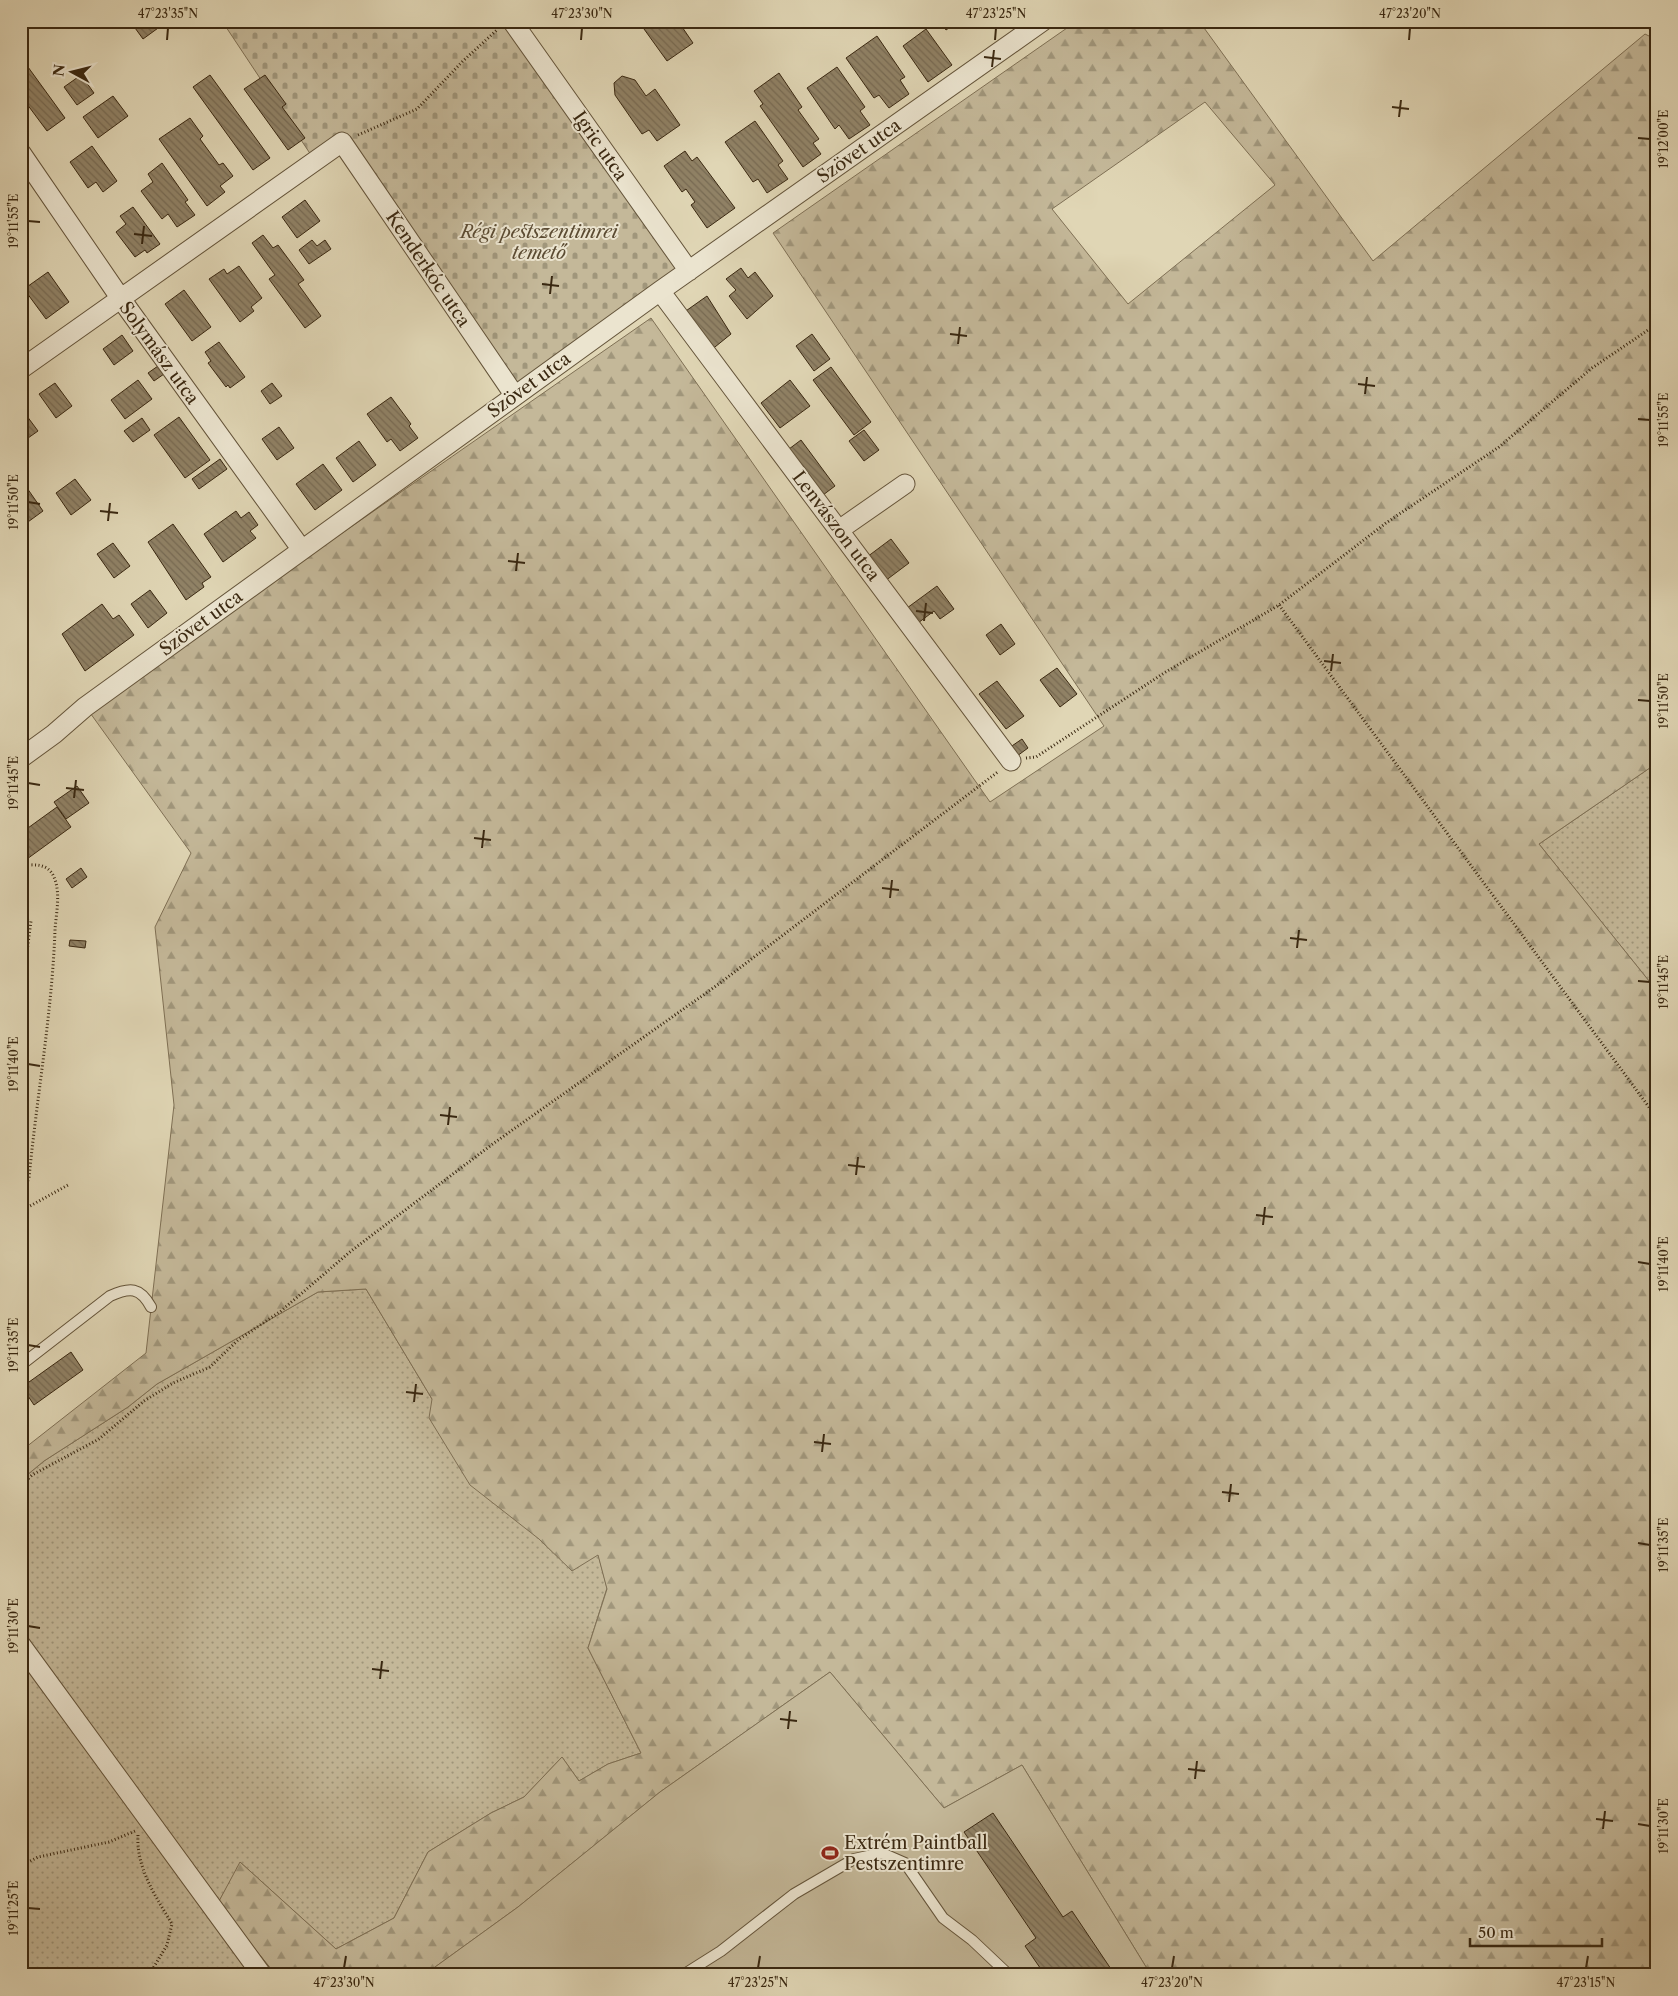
<svg xmlns="http://www.w3.org/2000/svg" width="1678" height="1996" font-family="'Libre Caslon Text',serif">
	<style>
		.grass { fill: url(#grass-dots); stroke: #7f7055 }
		.forest { fill: url(#forest-firs); stroke: #7f7055; fill-rule: evenodd }
		.cemetery { fill: url(#cemetery-stones); stroke: #7f7055 }
		.garden { fill: #c4b899; stroke: #7f7055 }
		.building { fill: url(#building-back-hatch); stroke: #3a2811 }
		.lines { fill: none; stroke-linecap: round; stroke-linejoin: round }
		.service-casing { stroke: #64543a; stroke-width: 12 }
		.minor-casing { stroke: #64543a; stroke-width: 21 }
		.path { stroke: #3a2811; stroke-width: 3; stroke-dasharray: 1 2.5; stroke-linecap: butt }
		.service { stroke: #ebe4cf; stroke-width: 10 }
		.minor { stroke: #ebe4cf; stroke-width: 19 }
		.ticks { fill: none; stroke: #3a2811; stroke-width: 2 }
		.labels { text-anchor: middle; dominant-baseline: central; stroke-width: 4; stroke-linejoin: round; paint-order: stroke }
		.street-label { font-size: 18px; fill: #3a2811; stroke: #ebe4cf }
		.park-label { font-size: 18px; font-style: italic; fill: #5c4c33; stroke: #ebe4cf }
		.poi-label { font-size: 18px; fill: #3a2811; stroke: #ebe4cf; text-anchor: start }
		.neatline { fill: none; stroke: #3a2811; stroke-width: 2 }
		.ticks-label { font-size: 12px; text-anchor: middle; fill: #3a2811 }
	</style>
	<defs>
		<pattern id="grass-dots" width="8" height="8" patternUnits="userSpaceOnUse" patternTransform="scale(1.25)"><rect width="8" height="8" fill="#c4b899"/><path d="M2 2h.1M6 6h.1" fill="none" stroke="#a0967b" stroke-width="1.8" stroke-linecap="round"/></pattern>
		<pattern id="forest-firs" width="22" height="20" patternUnits="userSpaceOnUse" patternTransform="scale(1.25)"><rect width="22" height="20" fill="#c4b899"/><path d="M5 1l3.5 6h-7zM16 11l3.5 6h-7z" fill="#a0967b"/></pattern>
		<pattern id="cemetery-stones" width="16" height="16" patternUnits="userSpaceOnUse" patternTransform="scale(1.25)"><rect width="16" height="16" fill="#c4b899"/><path d="M2 7V4a2 2 0 0 1 4 0v3zM10 15v-3a2 2 0 0 1 4 0v3z" fill="#a0967b"/></pattern>
		<pattern id="building-back-hatch" width="6" height="6" patternUnits="userSpaceOnUse" patternTransform="scale(1.25)"><rect width="6" height="6" fill="#908266"/><path d="M-1 5l2 2M0 0l6 6M5-1l2 2" fill="none" stroke="#776a53"/></pattern>
	</defs>
	<rect width="100%" height="100%" fill="#e0d6b5"/>
	<filter id="stains"><feTurbulence type="fractalNoise" baseFrequency=".004" numOctaves="4"/><feColorMatrix values="0 0 0 0 .2 0 0 0 0 .09 0 0 0 0 .02 0 0 0 .5 -.17"/></filter>
	<radialGradient id="worn" r=".72"><stop offset=".6" stop-color="#630" stop-opacity="0"/><stop offset="1" stop-color="#630" stop-opacity=".3"/></radialGradient>
	<path class="grass" d="M1657,763V1007L1649,981L1539,844Z
		M366,1289L432,1399L539,1539L572,1570L598,1554L607,1588L588,1648L641,1753L608,1764L579,1781L562,1757L524,1797L491,1813L428,1852L394,1918L336,1949L241,1863L218,1903L276,1975H21V1480L44,1461L128,1407L157,1384L318,1292Z"/>
	<path class="forest" d="M1077,21H1199L1373,261L1645,34L1657,40V763L1539,844L1649,981L1657,1007V1975H1151L1022,1765L944,1808L830,1672L660,1792L518,1907L424,1975H276L218,1903L240,1862L336,1949L394,1918L428,1852L491,1813L524,1797L562,1757L579,1781L608,1764L641,1753L588,1648L607,1589L598,1555L572,1571L539,1539L470,1485L429,1418L432,1399L366,1289L318,1292L157,1384L128,1407L44,1461L21,1480V1451L146,1353L174,1105L155,927L191,853L88,710L651,318L990,802L1104,726L773,233ZM1205,102L1275,185L1128,304L1052,209Z"/>
	<path class="cemetery" d="M222,21H512L689,271L515,396L342,142L315,161Z"/>
	<path class="garden" d="M830,1672L944,1808L1022,1765L1151,1975H424L518,1907L660,1792Z"/>
	<path class="building" d="M130,21H164L165,23L143,39Z
		M654,21H678L693,43L667,61L644,29Z
		M940,21H959L946,30Z
		M926,29L952,65L928,82L903,46Z
		M877,36L905,77L900,80L909,94L889,108L879,95L874,98L846,58Z
		M28,67L65,118L47,131L21,96V72Z
		M837,67L865,107L860,111L870,125L849,139L839,125L835,129L807,88Z
		M779,73L802,107L798,110L819,139L813,143L821,154L803,167L760,106L763,104L754,91Z
		M81,75L94,93L77,105L64,87Z
		M210,75L270,158L253,170L193,87Z
		M265,75L286,104L282,107L305,138L288,150L244,89Z
		M622,76L635,80L646,96L655,89L680,125L657,141L649,130L642,134L615,95L614,83Z
		M113,96L128,116L98,138L83,117Z
		M190,118L203,136L200,139L219,165L223,163L233,176L220,186L225,192L207,206L159,139Z
		M755,121L783,161L778,165L788,179L767,193L758,179L753,182L725,142Z
		M92,146L117,181L103,192L96,182L88,188L70,162Z
		M685,151L692,161L697,157L735,208L707,228L691,205L695,202L686,189L682,192L664,166Z
		M162,163L188,200L185,202L195,215L177,227L168,214L162,219L141,191L153,182L148,174Z
		M305,200L320,221L297,238L282,217Z
		M133,207L160,244L147,253L145,250L135,257L116,232L126,224L120,216Z
		M263,235L273,248L278,245L304,280L298,284L321,316L305,328L269,279L275,275L252,243Z
		M312,240L317,246L325,240L331,249L309,264L299,250Z
		M239,266L262,298L251,307L254,311L240,322L209,279L224,269L227,274Z
		M741,268L748,278L755,272L773,296L747,319L729,296L736,290L726,279Z
		M48,272L69,302L46,319L24,289Z
		M184,290L211,327L192,341L165,304Z
		M707,296L731,334L710,351L683,313Z
		M812,334L830,359L814,371L796,346Z
		M122,335L133,351L114,365L103,349Z
		M219,342L245,377L230,388L228,385L226,387L208,363L211,361L205,352Z
		M158,366L164,374L154,381L148,373Z
		M831,367L871,422L854,435L813,380Z
		M138,380L152,399L125,419L111,400Z
		M790,380L810,406L780,428L761,403Z
		M55,383L72,406L56,418L39,394Z
		M272,383L282,396L270,404L261,391Z
		M391,397L411,424L409,426L418,438L400,451L391,439L387,442L367,414Z
		M21,408L38,431L21,443Z
		M179,417L210,460L185,478L154,435Z
		M142,418L150,430L133,442L124,431Z
		M279,427L294,448L277,460L262,439Z
		M864,430L879,450L864,461L849,441Z
		M801,440L835,486L819,498L785,452Z
		M359,441L376,465L353,482L336,458Z
		M220,459L227,469L199,489L192,479Z
		M323,464L342,490L315,510L296,484Z
		M75,479L91,500L71,515L56,493Z
		M27,488L43,511L21,527V492Z
		M236,511L241,518L249,512L258,525L250,531L256,538L223,562L204,534Z
		M173,524L211,577L202,583L204,587L186,600L148,542Z
		M891,539L909,563L885,581L867,557Z
		M113,543L130,566L114,578L97,554Z
		M937,586L954,609L940,619L934,611L918,623L907,608Z
		M150,590L167,613L148,628L131,604Z
		M102,604L113,619L119,615L134,635L85,671L62,634Z
		M1001,624L1015,644L1000,655L986,635Z
		M1057,668L1077,694L1060,707L1040,680Z
		M997,681L1024,716L1006,729L979,694Z
		M1022,739L1028,748L1013,759L1006,750Z
		M77,786L89,803L66,819L54,802Z
		M57,807L71,827L27,859L21,851V833Z
		M81,868L87,877L72,888L66,879Z
		M21,930L28,931L23,964H21Z
		M70,940L86,941L85,948L69,946Z
		M71,1352L83,1370L34,1405L22,1387Z
		M993,1813L1063,1917L1072,1911L1115,1975H1045L1025,1946L1036,1938L964,1832Z"/>
	<g class="lines">
		<g class="service-casing">
			<path id="service" d="M21,1365L110,1296C130,1287 140,1287 151,1307
				M21,1403V1417
				M683,1975L721,1951L794,1894L854,1859L882,1853L905,1863L943,1918L972,1940L1009,1975"/>
		</g>
		<g class="minor-casing">
			<path id="minor" d="M512,21L689,271
				M1655,21L1657,22
				M21,153L121,299L302,550
				M660,291L1011,761
				M21,369L342,142L515,396
				M839,530L905,484
				M21,758L54,734L85,707L660,291L1043,21
				M21,1645L262,1975"/>
		</g>
		<path class="path" d="M358,135L417,109L463,61L498,29
			M1279,605L1657,1118
			M1026,758L1036,757L1164,673L1279,605L1386,523L1499,447L1592,368L1657,324
			M21,866C34,864 48,863 54,877C61,893 56,914 55,930C52,1013 37,1095 29,1178L21,1195
			M21,920L31,921L21,997
			M21,1211L68,1185
			M21,1486L32,1475L99,1439L144,1401L173,1383L210,1367L238,1340L281,1311L351,1251L494,1143L716,986L999,771
			M138,1835C136,1868 156,1897 172,1924L167,1945L149,1975
			M21,1866L38,1857L109,1842L135,1831"/>
		<use href="#service" class="service"/>
		<use href="#minor" class="minor"/>
	</g>
	<path class="ticks" d="M167,40L168,28M581,40L582,28M995,40L996,28M1409,40L1410,28M984,57L1001,59M992,67L994,50M1392,107L1409,109M1399,117L1401,100M1638,138L1650,139M28,221L40,222M134,234L152,236M142,244L144,226M542,284L559,286M550,294L552,276M950,334L967,336M958,344L960,327M1358,384L1375,386M1365,394L1367,377M1638,419L1650,420M28,502L40,504M100,511L118,513M108,521L110,503M508,561L525,563M516,571L518,553M916,611L933,613M924,621L926,603M1324,661L1341,663M1331,671L1333,654M1638,700L1650,701M28,783L40,785M66,788L84,790M74,798L76,780M474,838L491,840M482,848L484,830M882,888L899,890M890,898L892,880M1290,938L1307,940M1297,948L1299,930M1638,981L1650,982M28,1064L40,1066M440,1115L457,1117M448,1125L450,1107M848,1165L865,1167M856,1175L858,1157M1256,1215L1273,1217M1263,1225L1265,1207M1638,1262L1650,1264M28,1345L40,1347M406,1392L423,1394M414,1402L416,1384M814,1442L831,1444M822,1452L824,1434M1222,1492L1239,1494M1229,1502L1231,1484M1638,1543L1650,1545M28,1626L40,1628M372,1669L389,1671M380,1679L382,1661M780,1719L797,1721M788,1729L790,1711M1188,1769L1205,1771M1195,1779L1197,1761M1596,1819L1613,1821M1638,1824L1650,1826M1603,1829L1605,1811M28,1908L40,1909M344,1968L346,1956M758,1968L760,1956M1172,1968L1174,1956M1586,1968L1588,1956"/>
	<defs>
		<g id="stadium-bare" transform="scale(1.35)"><path d="M0-5a6.5 5 0 1 0 0 10a6.5 5 0 1 0 0-10ZM-3.5-1.8h7v3.6h-7Z" fill="#8f2418" stroke="#ebe4cf" stroke-width="2.5" paint-order="stroke"/></g>
	</defs>
	<g fill-rule="evenodd">
		<use href="#stadium-bare" x="830" y="1853"/>
	</g>
	<g class="labels">
		<g class="street-label">
			<text transform="translate(600 146) rotate(55)">Igric utca</text>
			<text transform="translate(859 151) rotate(-35)">Szövet utca</text>
			<text transform="translate(428 269) rotate(56)">Kenderkóc utca</text>
			<text transform="translate(159 353) rotate(54)">Solymász utca</text>
			<text transform="translate(529 385) rotate(-36)">Szövet utca</text>
			<text transform="translate(836 526) rotate(53)">Lenvászon utca</text>
			<text transform="translate(201 623) rotate(-36)">Szövet utca</text>
		</g>
		<g class="park-label">
			<text x="539" y="232">Régi pestszentimrei<tspan x="539" dy="21">temető</tspan></text>
		</g>
		<g class="poi-label">
			<text x="844" y="1843">Extrém Paintball<tspan x="844" dy="21">Pestszentimre</tspan></text>
		</g>
	</g>
	<rect width="1678" height="1996" fill="none" stroke="#e0d6b5" stroke-width="55"/>
	<g transform="translate(72 72) rotate(277)" stroke="#ebe4cf" stroke-width="4" paint-order="stroke">
	<path d="M0-4L9 19L0 12L-9 19Z" fill="#3a2811"/>
	<text y="-8" font-size="14" font-weight="bold" text-anchor="middle" fill="#3a2811">N</text>
	</g>
	<path d="M1470 1938v8h132v-8" fill="none" stroke="#3a2811" stroke-width="2.5"/>
	<text x="1478" y="1938" font-size="15" fill="#3a2811" stroke="#ebe4cf" stroke-width="4" paint-order="stroke">50 m</text>
	<rect x="28" y="28" width="1622" height="1940" class="neatline"/>
	<g class="ticks-label">
		<text x="168" y="18">47°23'35"N</text>
		<text x="582" y="18">47°23'30"N</text>
		<text x="996" y="18">47°23'25"N</text>
		<text x="1410" y="18">47°23'20"N</text>
		<text transform="translate(1664 139) rotate(-90)" y="4">19°12'00"E</text>
		<text transform="translate(14 221) rotate(-90)" y="4">19°11'55"E</text>
		<text transform="translate(1664 420) rotate(-90)" y="4">19°11'55"E</text>
		<text transform="translate(14 502) rotate(-90)" y="4">19°11'50"E</text>
		<text transform="translate(1664 701) rotate(-90)" y="4">19°11'50"E</text>
		<text transform="translate(14 783) rotate(-90)" y="4">19°11'45"E</text>
		<text transform="translate(1664 982) rotate(-90)" y="4">19°11'45"E</text>
		<text transform="translate(14 1064) rotate(-90)" y="4">19°11'40"E</text>
		<text transform="translate(1664 1264) rotate(-90)" y="4">19°11'40"E</text>
		<text transform="translate(14 1345) rotate(-90)" y="4">19°11'35"E</text>
		<text transform="translate(1664 1545) rotate(-90)" y="4">19°11'35"E</text>
		<text transform="translate(14 1626) rotate(-90)" y="4">19°11'30"E</text>
		<text transform="translate(1664 1826) rotate(-90)" y="4">19°11'30"E</text>
		<text transform="translate(14 1908) rotate(-90)" y="4">19°11'25"E</text>
		<text x="344" y="1987">47°23'30"N</text>
		<text x="758" y="1987">47°23'25"N</text>
		<text x="1172" y="1987">47°23'20"N</text>
		<text x="1586" y="1987">47°23'15"N</text>
	</g>
	<rect width="100%" height="100%" filter="url(#stains)"/>
	<rect width="100%" height="100%" fill="url(#worn)"/>
</svg>
